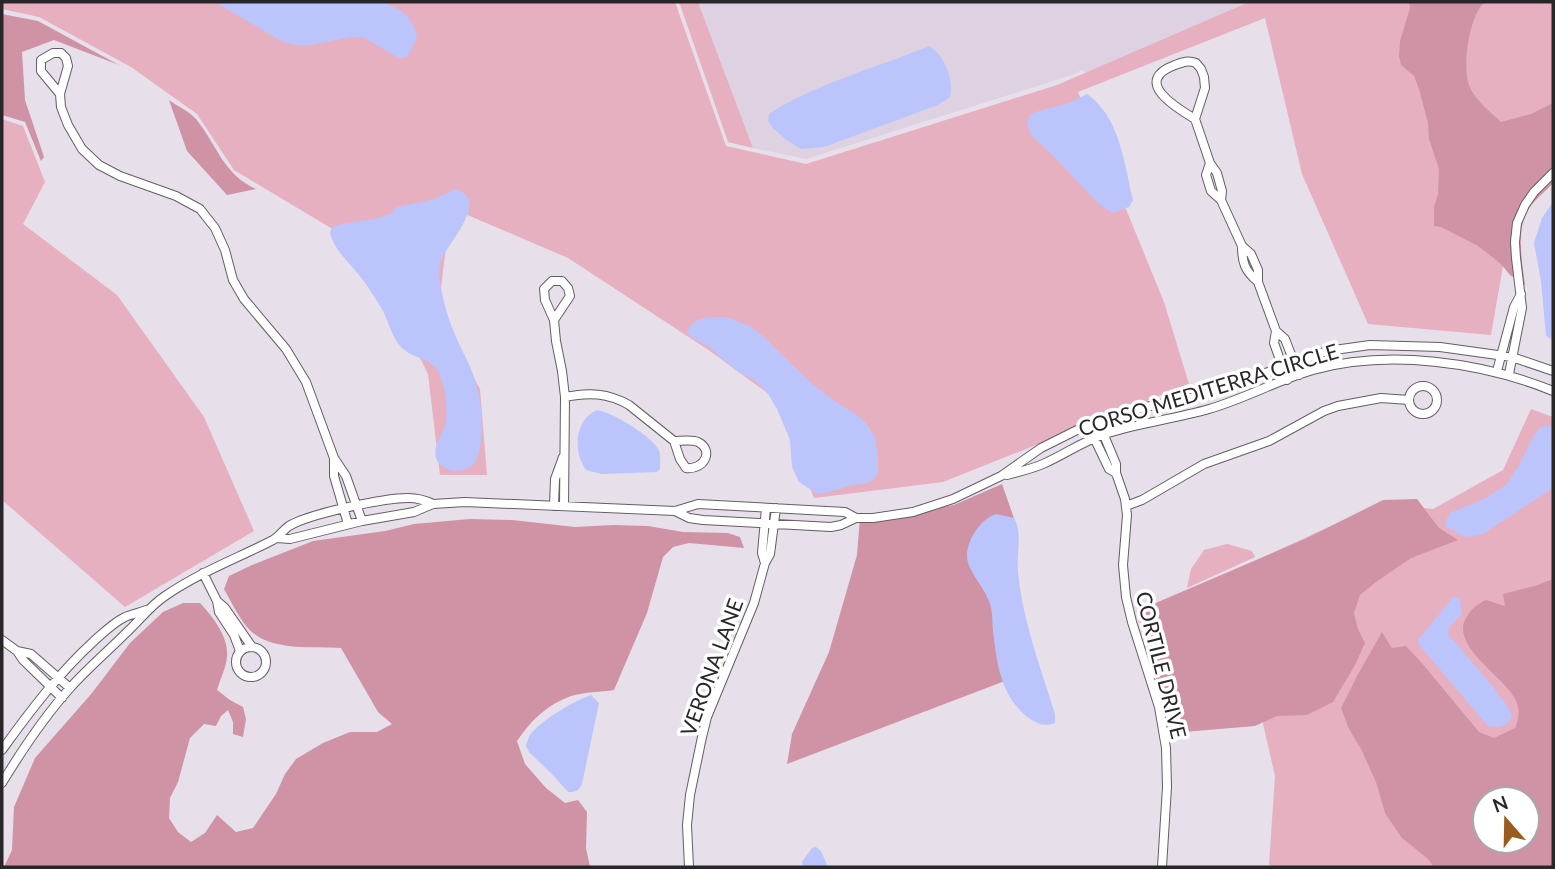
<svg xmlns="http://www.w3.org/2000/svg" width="1555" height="869" font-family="Lato,sans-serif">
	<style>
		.built { fill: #ded2e2 }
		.green { fill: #e7b0c1; fill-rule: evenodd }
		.forest { fill: #cf93a5; fill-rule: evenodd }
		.water { fill: #bbc5fb }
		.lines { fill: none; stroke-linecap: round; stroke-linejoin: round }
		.street-casing { stroke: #645d66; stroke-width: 10 }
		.street { stroke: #fff; stroke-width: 8 }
		.labels { text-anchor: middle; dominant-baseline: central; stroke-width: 7; stroke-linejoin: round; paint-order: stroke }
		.street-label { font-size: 21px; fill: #29262a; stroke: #fff }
	</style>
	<rect width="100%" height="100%" fill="#e7dfea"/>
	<path class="built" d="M698,2H1274L1091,77L1082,70L1072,75L806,159L753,148Z"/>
	<path class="green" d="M2,2H675L726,146L806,164L1057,85L1249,2H1553V127L1520,168L1491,335L1368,324L1302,174L1265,18L1078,92L1164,302L1189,384L943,482L814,498L777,400L710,351L568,258L463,213L447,238L438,313L480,389L487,475H440L428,374L366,249L234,170L197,114L131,67L39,17L2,9Z
		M679,2H698L753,148L728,142Z
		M2,119L23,126L45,182L23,224L117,295L204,417L254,531L125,607L2,500Z
		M1531,409L1553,417V867H1271L1269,864L1275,776L1261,715L1150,609L1381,503L1433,509L1503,470ZM1485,799H1527V841H1485Z
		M1227,544L1252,551L1255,557L1187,588L1191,569L1204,550Z"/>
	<path class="forest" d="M1409,2H1485C1469,15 1462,66 1469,85C1474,99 1490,112 1501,122L1531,114L1553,103V183C1547,190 1539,196 1533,203C1514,225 1522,258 1525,285L1510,275L1501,264L1478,246L1441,227L1434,226V207L1438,194L1439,169L1429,139L1428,123L1419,89L1414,76L1401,65L1399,56L1400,41L1410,8Z
		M2,14L38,21L119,65L54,40L22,52L25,100L44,157L41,161L25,122L2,115Z
		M169,100C177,106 189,111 196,119C217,145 223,174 256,189L227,195L187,151Z
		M1002,484L1016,524L1015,581L1039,668L787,764L792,734L829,652L857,555L860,517L892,515L954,505Z
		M1417,499L1439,528L1458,540L1411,558L1376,582L1360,595L1354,613L1358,629L1365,643L1355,665L1333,702L1307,715L1277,716L1255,726L1172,733L1137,611L1303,540L1383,500Z
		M470,519L512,520L575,527L613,525L648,526L683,532L728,533L740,537L744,548L689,543L673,547L663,557L647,613L614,690C601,692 584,692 571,696C548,704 530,721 517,741L525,764L546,788L565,803L578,800L587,812L586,848L590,867H4L12,850L14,807L35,758L92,693L130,643L163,612L183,603H200C213,617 229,637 227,657C226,668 220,679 217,690L230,700L243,707L246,719L243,737L233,734V722L228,710L221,716L216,726L204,724L190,738L178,782L170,798L169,818L178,832L191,842L205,833L217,815L236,832L253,828L276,794L285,774L296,759L323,743L350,732H377L392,724L378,712L341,648C311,646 268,652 247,627C238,616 231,601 224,589L229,576L252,565L313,541L385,531L414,524Z
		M1553,579V867H1434L1427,858L1402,838L1385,813L1376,782L1361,749L1349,729L1341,708L1357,676L1382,632L1392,648L1406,646L1421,662L1479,732L1494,738L1515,728C1519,718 1521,708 1514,697C1502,676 1450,645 1466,618C1472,608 1476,605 1486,600L1505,606L1503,594L1535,586ZM1527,799V841H1485V799Z"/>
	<path class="water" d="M215,2H379C399,7 413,16 417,37L410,52L406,57L399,58L363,37H351L311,45H294L281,41Z
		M929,46C945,55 954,80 950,97L938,105L824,147L801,149L785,139L773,128L768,121L769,114C816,83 877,68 929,46Z
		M1087,94C1120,117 1124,163 1133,200L1129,207L1112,213L1099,204L1053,156L1032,136L1027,125L1029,116L1035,112L1069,103Z
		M455,189C493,200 444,245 440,264C437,278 442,292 445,306C450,325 458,342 467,360C480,387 485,417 480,447C478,460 472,471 457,471C452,471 446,469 442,466C426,453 443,436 446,422C448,408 445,377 434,366C427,359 411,357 402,348C392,338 389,323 383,311C376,299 368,286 359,275C349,262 333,249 330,232L332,228L337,225L379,218L392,213L397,207L435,199Z
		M1553,202V340L1546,336L1541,281L1534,243L1542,218Z
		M727,317L751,327L763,336L811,383L840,405L853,412L866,423L875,437L878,458V473L873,480L864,484L852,485L826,493H816L799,482L792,467L790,440L777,409L768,394L756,381L735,370L708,346L692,338L687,332C694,315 712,317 727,317Z
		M597,410C612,412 654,437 659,451C661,456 660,463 660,469L657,472L601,474L586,470C573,452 574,420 597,410Z
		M1551,426L1553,427V488L1483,534L1465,537L1446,527L1445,522L1450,513L1484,499L1506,485L1519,465L1534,435L1541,427Z
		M996,514L1014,518C1023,533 1016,554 1018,571C1022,620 1041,668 1055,714V723C1045,727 1038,724 1030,719C1001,698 997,664 993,631C992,622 993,613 990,604C985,587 967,571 967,556C967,539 981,519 996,514Z
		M1454,596L1460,599L1462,614L1449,628L1448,634L1494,688C1500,699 1510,705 1512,717C1506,727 1500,728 1488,726L1420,646L1418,640Z
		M591,695L599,703L582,784C579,791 576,792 568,792L551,773L529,752L526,746C526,745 529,736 530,735C540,721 574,701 591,695Z
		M816,847L821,851L828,867H803L802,862L812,848Z"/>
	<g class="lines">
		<g class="street-casing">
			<path id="street" d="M60,94L41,71V60L53,53H61L66,58L68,66L60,94L61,107L68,125L82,149L99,165L120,176L176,196L200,209L215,228L225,250L233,280L244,299L286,349L306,382L334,458L346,476L362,521
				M1195,119C1175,107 1132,81 1175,65C1183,62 1188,60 1196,63L1201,69L1204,77L1205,88L1195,119L1210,163L1217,173L1222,191L1221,200
				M1210,163L1206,175L1211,191L1221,200L1242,246L1251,254L1258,270V282L1276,331L1285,339L1299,375
				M1242,246C1242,263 1245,271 1258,282
				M554,320L570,296L568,288L562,281H552L544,289L545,300L554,320L556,341L562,371L565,397L564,506
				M1276,331L1274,343L1287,380
				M1497,371L1514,307L1521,294
				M1509,374L1522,308L1516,258L1515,242L1517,223L1525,205L1534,192L1553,173
				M1409 400a14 14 0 1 1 28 0a14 14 0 1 1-28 0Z
				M565,397C589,392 608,393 629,405L674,441L680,459L686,468C705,470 714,450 698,442C692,439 681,441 674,441
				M1088,425L1109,469L1116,473V464L1098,421
				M334,458V476L348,524
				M1116,473L1125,499L1127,515L1123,565L1126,597L1132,622L1159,707L1166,748L1167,787L1162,867
				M1007,475C1019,472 1031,469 1043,464C1064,455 1083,441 1105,434C1139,423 1174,419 1209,409C1244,399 1278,380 1313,370C1388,349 1482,362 1553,391
				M554,506L555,479L563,457
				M1126,506L1142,500L1204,464L1269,441L1324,411L1338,406L1381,398L1409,400
				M675,511L689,518L703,520L831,527L841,525L856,518H873L913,512L953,499L1001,476L1041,448L1077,430L1106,417L1146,407L1201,396L1327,351L1370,345L1440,347L1512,357L1553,371
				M277,538L290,539L362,521L414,512L433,504L465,502L675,511L698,504L845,512L856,518
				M765,563L762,553L766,508
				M203,573L217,601L219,612L234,635L240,651
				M217,601L225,608L252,647
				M2,640L17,651L23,660L62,698
				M236 662a15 15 0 1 1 30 0a15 15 0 1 1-30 0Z
				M17,651L31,654L70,688
				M2,750C30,711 59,673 94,641C104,632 113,623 125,617C132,614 139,613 146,610
				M2,783C22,750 44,717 70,688C87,669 108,651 127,632C140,620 150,606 165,596C200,572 236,559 273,540C280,536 283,530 289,526C308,514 384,498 408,498C417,498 425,500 433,504
				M689,867L687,825L690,795L702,737L707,717L754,603L765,563L770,554L776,508"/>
		</g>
		<use href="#street" class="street"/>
	</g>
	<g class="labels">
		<g class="street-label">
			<text transform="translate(1208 389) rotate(-17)">CORSO MEDITERRA CIRCLE</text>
			<text transform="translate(1162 665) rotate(76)">CORTILE DRIVE</text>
			<text transform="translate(711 667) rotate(-70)">VERONA LANE</text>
		</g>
	</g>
	<rect width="1555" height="869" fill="none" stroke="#29262a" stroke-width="7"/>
	<g transform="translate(1506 820) rotate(340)"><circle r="33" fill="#ffffff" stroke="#a9a8aa" stroke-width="2"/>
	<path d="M0-5L12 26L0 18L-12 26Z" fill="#985c1f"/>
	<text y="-10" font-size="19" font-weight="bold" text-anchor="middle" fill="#29262a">N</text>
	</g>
</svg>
